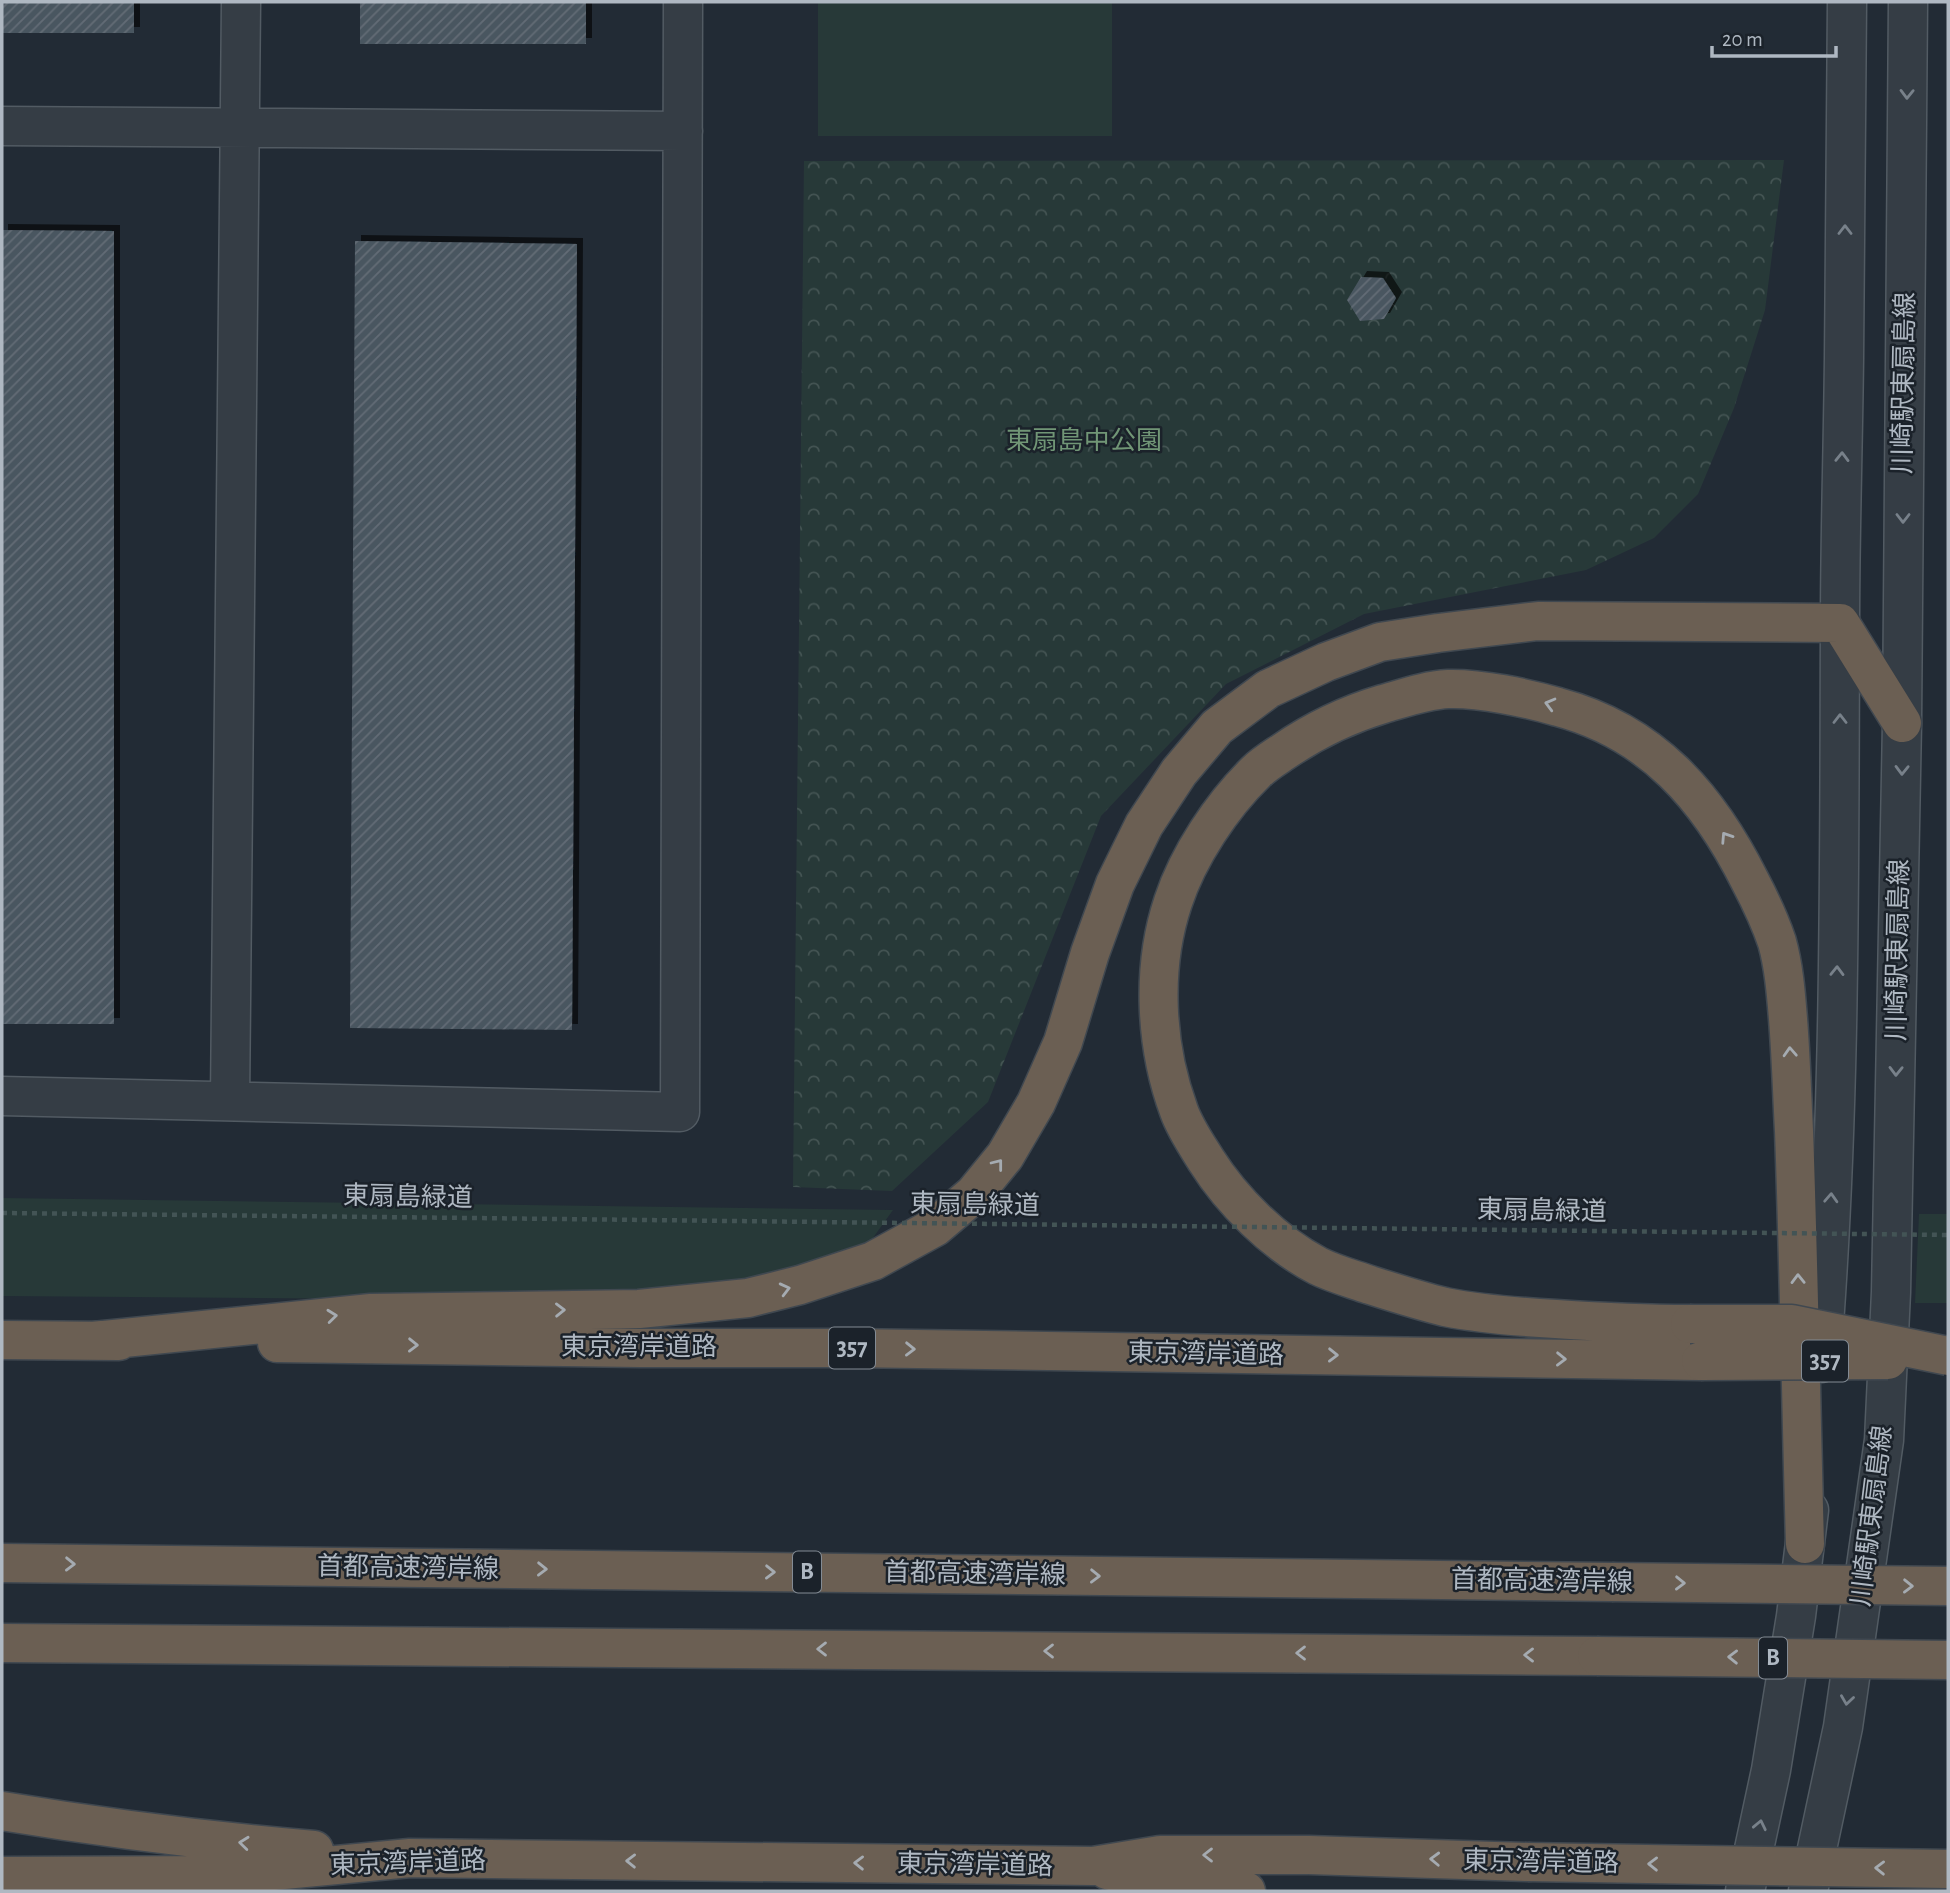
<svg xmlns="http://www.w3.org/2000/svg" width="1950" height="1893" font-family="'Alegreya Sans','Noto Sans JP',sans-serif">
	<style>
		.green { fill: #273938 }
		.park { fill: url(#park-crowns) }
		.building { fill: url(#building-hatch); filter: url(#shadow) }
		.lines { fill: none; stroke-linecap: round; stroke-linejoin: round }
		.minor-casing { stroke: #525b63; stroke-width: 41 }
		.highway-casing { stroke: #404850; stroke-width: 41 }
		.path { stroke: #435455; stroke-width: 4.5; stroke-dasharray: 5 5; stroke-linecap: butt }
		.minor { stroke: #353d45; stroke-width: 38 }
		.highway { stroke: #6b5f53; stroke-width: 38 }
		.highway-bridge-casing { stroke: #404850; stroke-width: 41; stroke-linecap: butt }
		.path-bridge { stroke: #435455; stroke-width: 4.5; stroke-dasharray: 5 5; stroke-linecap: butt }
		.highway-bridge { stroke: #6b5f53; stroke-width: 38 }
		.oneway { stroke: #78818a }
		.oneway2 { stroke: #a5abb1 }
		.labels { text-anchor: middle; dominant-baseline: central; stroke-width: 5; stroke-linejoin: round; paint-order: stroke }
		.shield { fill: #1b222a; stroke: #838b94; stroke-width: 2 }
		.shield-label { font-size: 24px; font-weight: bold; fill: #afb8c2 }
		.street-label { font-size: 26px; fill: #afb8c2; stroke: #1b222a }
		.park-label { font-size: 26px; fill: #719676; stroke: #1b222a }
	</style>
	<defs>
		<pattern id="park-crowns" width="20" height="18" patternUnits="userSpaceOnUse" patternTransform="scale(1.75)"><rect width="20" height="18" fill="#273938"/><path d="M2 6a3 3 0 1 1 6 0M12 15a3 3 0 1 1 6 0" fill="none" stroke="#445453"/></pattern>
		<pattern id="building-hatch" width="6" height="6" patternUnits="userSpaceOnUse" patternTransform="scale(1.75)"><rect width="6" height="6" fill="#4a5660"/><path d="M-1 1l2-2M0 6l6-6M5 7l2-2" fill="none" stroke="#626c75"/></pattern>
		<filter id="shadow"><feDropShadow dx="6" dy="-6" stdDeviation="0" flood-color="#0009"/></filter>
	</defs>
	<rect width="100%" height="100%" fill="#222b35"/>
	<path class="green" d="M818,2H1112V136H818Z
		M2,1198L893,1210L860,1256L773,1280L504,1300L2,1296Z
		M1919,1214H1948V1303H1915Z"/>
	<path class="park" d="M1784,160L1765,310L1734,408L1698,494L1654,538L1586,570L1364,614L1226,684L1101,816L988,1102L892,1191L793,1187L804,161Z"/>
	<path class="building" d="M2,2H134V33H2Z
		M360,2H586V44H360Z
		M2,230L114,231V1024H2Z
		M355,241L577,244L572,1030L350,1028Z
		M1361,277L1383,278L1396,298L1384,319L1360,321L1347,300Z"/>
	<g class="lines">
		<g class="minor-casing">
			<path id="minor" d="M2,126L683,131
				M2,1096L680,1112L683,2
				M230,1101L241,2
				M1821,1363C1841,1118 1839,871 1840,625C1840,536 1843,447 1844,358C1845,239 1845,120 1847,2
				M1745,1891L1771,1770L1796,1616L1809,1510
				M1808,1891L1843,1727L1884,1440L1891,1292L1902,723L1908,2"/>
		</g>
		<g class="highway-casing">
			<path id="highway" d="M1690,1324C1645,1324 1601,1322 1556,1319C1519,1317 1481,1314 1445,1307C1420,1301 1395,1293 1370,1285C1353,1279 1334,1274 1318,1266C1274,1243 1232,1201 1206,1160C1196,1144 1185,1128 1179,1111C1155,1046 1151,968 1173,902C1188,856 1222,805 1256,772C1264,764 1274,758 1283,752C1315,730 1346,715 1383,704C1404,698 1427,690 1448,689C1480,688 1527,698 1558,707C1652,732 1708,797 1750,881C1760,900 1770,921 1777,942C1784,967 1786,994 1788,1019C1791,1056 1792,1094 1794,1131C1799,1268 1801,1406 1805,1544
				M2,1340L119,1341
				M94,1341L371,1313L639,1309L748,1298L800,1285L873,1261L935,1227L974,1194L1005,1156L1036,1103L1063,1042L1090,953L1115,884L1144,825L1179,772L1217,727L1268,689L1326,662L1380,642L1438,633L1538,621L1840,623L1902,723
				M277,1343L640,1348H849L1701,1361
				M2,1563L1612,1582
				M2,1643L1597,1656
				M2,1811C105,1828 209,1841 314,1850
				M1107,1870L1160,1883L1216,1886L1246,1891
				M2,1876L232,1875L410,1858L1093,1866L1160,1855H1309L1528,1862"/>
		</g>
		<path class="path" d="M2,1213L472,1218"/>
		<use href="#minor" class="minor"/>
		<use href="#highway" class="highway"/>
		<g class="highway-bridge-casing">
			<path id="highway-bridge" d="M1690,1324H1792L1948,1356
				M1701,1361L1888,1360
				M1612,1582L1948,1586
				M1597,1656L1948,1660
				M1528,1862L1948,1869"/>
		</g>
		<path class="path-bridge" d="M472,1218L1948,1235"/>
		<use href="#highway-bridge" class="highway-bridge"/>
	</g>
	<defs><path id="oneway-chevron" d="M-2-3.5L2.5 0L-2 3.5" fill="none" stroke-width="1.6" stroke-linecap="round" stroke-linejoin="round" transform="scale(1.75)"/></defs>
	<g class="oneway">
		<use href="#oneway-chevron" transform="translate(1907 94) rotate(91)"/>
		<use href="#oneway-chevron" transform="translate(1845 230) rotate(-90)"/>
		<use href="#oneway-chevron" transform="translate(1842 457) rotate(-89)"/>
		<use href="#oneway-chevron" transform="translate(1903 518) rotate(90)"/>
		<use href="#oneway-chevron" transform="translate(1840 719) rotate(-90)"/>
		<use href="#oneway-chevron" transform="translate(1902 770) rotate(91)"/>
		<use href="#oneway-chevron" transform="translate(1837 971) rotate(-89)"/>
		<use href="#oneway-chevron" transform="translate(1896 1071) rotate(91)"/>
		<use href="#oneway-chevron" transform="translate(1831 1198) rotate(-87)"/>
		<use href="#oneway-chevron" transform="translate(1847 1700) rotate(98)"/>
		<use href="#oneway-chevron" transform="translate(1760 1825) rotate(-78)"/>
	</g>
	<g class="oneway2">
		<use href="#oneway-chevron" transform="translate(1550 704) rotate(-165)"/>
		<use href="#oneway-chevron" transform="translate(1726 837) rotate(-123)"/>
		<use href="#oneway-chevron" transform="translate(1790 1052) rotate(-93)"/>
		<use href="#oneway-chevron" transform="translate(998 1164) rotate(-52)"/>
		<use href="#oneway-chevron" transform="translate(1798 1279) rotate(-91)"/>
		<use href="#oneway-chevron" transform="translate(785 1289) rotate(-14)"/>
		<use href="#oneway-chevron" transform="translate(560 1310) rotate(-1)"/>
		<use href="#oneway-chevron" transform="translate(332 1316) rotate(-6)"/>
		<use href="#oneway-chevron" transform="translate(413 1345) rotate(1)"/>
		<use href="#oneway-chevron" transform="translate(910 1349) rotate(1)"/>
		<use href="#oneway-chevron" transform="translate(1333 1355) rotate(1)"/>
		<use href="#oneway-chevron" transform="translate(1561 1359) rotate(1)"/>
		<use href="#oneway-chevron" transform="translate(70 1564) rotate(1)"/>
		<use href="#oneway-chevron" transform="translate(542 1569) rotate(1)"/>
		<use href="#oneway-chevron" transform="translate(770 1572) rotate(1)"/>
		<use href="#oneway-chevron" transform="translate(1095 1576) rotate(1)"/>
		<use href="#oneway-chevron" transform="translate(1680 1583) rotate(1)"/>
		<use href="#oneway-chevron" transform="translate(1908 1586) rotate(1)"/>
		<use href="#oneway-chevron" transform="translate(822 1649) rotate(-180)"/>
		<use href="#oneway-chevron" transform="translate(1049 1651) rotate(-180)"/>
		<use href="#oneway-chevron" transform="translate(1301 1653) rotate(-180)"/>
		<use href="#oneway-chevron" transform="translate(1529 1655) rotate(-180)"/>
		<use href="#oneway-chevron" transform="translate(1733 1657) rotate(-179)"/>
		<use href="#oneway-chevron" transform="translate(244 1843) rotate(-174)"/>
		<use href="#oneway-chevron" transform="translate(1208 1855) rotate(-180)"/>
		<use href="#oneway-chevron" transform="translate(1435 1859) rotate(-178)"/>
		<use href="#oneway-chevron" transform="translate(631 1861) rotate(-179)"/>
		<use href="#oneway-chevron" transform="translate(859 1863) rotate(-179)"/>
		<use href="#oneway-chevron" transform="translate(1653 1864) rotate(-179)"/>
		<use href="#oneway-chevron" transform="translate(1880 1868) rotate(-179)"/>
	</g>
	<g class="labels">
		<g class="shield">
			<rect x="829" y="1327.5" width="46" height="41" rx="5"/>
			<rect x="1802" y="1340.5" width="46" height="41" rx="5"/>
			<rect x="793" y="1551.5" width="28" height="41" rx="5"/>
			<rect x="1759" y="1637.5" width="28" height="41" rx="5"/>
		</g>
		<g class="shield-label">
			<text x="852" y="1348">357</text>
			<text x="1825" y="1361">357</text>
			<text x="807" y="1572">B</text>
			<text x="1773" y="1658">B</text>
		</g>
		<g class="street-label">
			<text transform="translate(1904 383) rotate(-89)">川崎駅東扇島線</text>
			<text transform="translate(1898 950) rotate(-89)">川崎駅東扇島線</text>
			<text transform="translate(408 1197) rotate(1)">東扇島緑道</text>
			<text transform="translate(975 1205) rotate(1)">東扇島緑道</text>
			<text transform="translate(1542 1211) rotate(1)">東扇島緑道</text>
			<text x="639" y="1347">東京湾岸道路</text>
			<text transform="translate(1206 1354) rotate(1)">東京湾岸道路</text>
			<text transform="translate(1872 1516) rotate(-83)">川崎駅東扇島線</text>
			<text transform="translate(408 1568) rotate(1)">首都高速湾岸線</text>
			<text transform="translate(975 1574) rotate(1)">首都高速湾岸線</text>
			<text transform="translate(1542 1581) rotate(1)">首都高速湾岸線</text>
			<text transform="translate(1541 1862) rotate(1)">東京湾岸道路</text>
			<text transform="translate(408 1863) rotate(-2)">東京湾岸道路</text>
			<text transform="translate(975 1865) rotate(1)">東京湾岸道路</text>
		</g>
		<g class="park-label">
			<text x="1084" y="441">東扇島中公園</text>
		</g>
	</g>
	<rect width="1950" height="1893" fill="none" stroke="#afb8c2" stroke-width="7"/>
	<path d="M1712 46v10h124v-10" fill="none" stroke="#afb8c2" stroke-width="3.5"/>
	<text x="1722" y="46" font-size="21" fill="#afb8c2" stroke="#1b222a" stroke-width="5" paint-order="stroke">20 m</text>
</svg>
